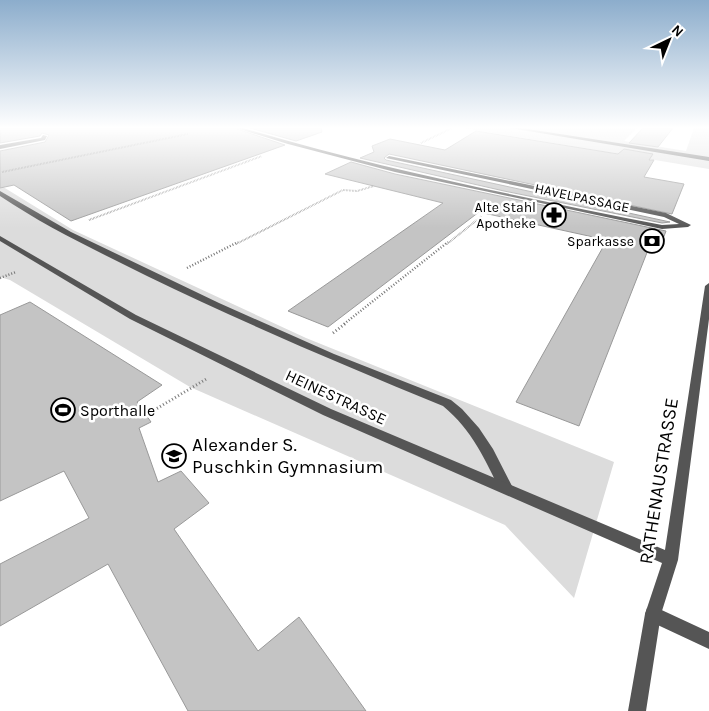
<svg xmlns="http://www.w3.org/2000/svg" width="709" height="711" font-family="Karla,sans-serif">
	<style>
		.green { fill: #dcdcdc }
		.building { fill: #c4c4c4; stroke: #999 }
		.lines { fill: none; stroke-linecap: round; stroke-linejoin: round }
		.path-far2 { stroke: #777; stroke-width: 2; stroke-dasharray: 0.5 1; stroke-linecap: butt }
		.path-far1 { stroke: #777; stroke-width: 2.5; stroke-dasharray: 1 2; stroke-linecap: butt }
		.path { stroke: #777; stroke-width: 3; stroke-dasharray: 1 2.5; stroke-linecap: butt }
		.lane { fill: #555; fill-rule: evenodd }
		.street { fill: #555; fill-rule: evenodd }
		.labels { text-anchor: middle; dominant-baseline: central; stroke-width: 5; stroke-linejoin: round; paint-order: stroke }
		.far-street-label { font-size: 14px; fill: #000; stroke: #fff }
		.far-poi-label { font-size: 14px; fill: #000; stroke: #fff; text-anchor: end }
		.street-label { font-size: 16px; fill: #000; stroke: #fff }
		.poi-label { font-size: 16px; fill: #000; stroke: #fff; text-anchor: start }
		.near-poi-label { font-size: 19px; fill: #000; stroke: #fff; text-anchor: start }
		.near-street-label { font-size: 19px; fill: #000; stroke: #fff }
	</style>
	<rect width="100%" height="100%" fill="#fff"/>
	<path class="green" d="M463,128H637L624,141L686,151L694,128H709V169Z
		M0,185L73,230L306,338L614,462L574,598L505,525L190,387L10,280L0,277Z"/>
	<path class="building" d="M0,128H234L285,145L71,221L14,185L0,188V151L45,142L49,135L42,133L40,136L0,143Z
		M250,128H321L322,132L296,141Z
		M643,128H673L658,147L629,143Z
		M476,131L618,154L624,149L653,154L649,160H654L644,177L684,184L672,214L389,154L384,158L386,160L670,222L662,223L504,191L360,158L374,152L372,146L390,139L445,150Z
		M351,162L395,174L666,231L658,252L648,250L579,426L516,402L607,240L479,212L328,327L288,311L443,203L325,174Z
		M30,302L162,385L137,402L151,422L139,428L158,482L181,471L209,503L174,529L258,651L299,617L366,711H188L108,564L0,626V564L89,518L64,471L0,501V315Z"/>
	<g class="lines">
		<path class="path-far2" d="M421,143L452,128
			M2,172L188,134
			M89,220L262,156
			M236,244L343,190L357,191L374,186
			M447,244L482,216"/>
		<path class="path-far1" d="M187,268L238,242
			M0,278L16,272
			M344,324L448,242"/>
		<path class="path" d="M333,333L346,323
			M151,412L208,378"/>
		<path class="lane" d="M43,135L47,136L45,140L0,149V145L41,138Z
			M0,191L71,232L219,303L334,354L451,400L462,409L479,428L493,449L513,488L511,492L506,493L501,492C484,458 473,431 443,406C343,365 244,323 147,276C97,251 46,227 0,196Z
			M653,606L709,632V649L647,620L645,614L647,608Z"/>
		<path class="street" d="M236,128H243C381,169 521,197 662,225L679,224L664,217L386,158L389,156L666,213L691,225L688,227L662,229L395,172L288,144Z
			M510,128H521L709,157V161Z
			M0,236L136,315L331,409L665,550L705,286L709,283V319L678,560L661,614L646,711H628L645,614L662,563L323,415L130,319L0,241Z"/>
	</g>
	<linearGradient id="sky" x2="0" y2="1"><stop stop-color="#8cadcc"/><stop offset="0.56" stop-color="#fff"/><stop offset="1" stop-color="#fff" stop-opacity="0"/></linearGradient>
	<rect width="709" height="228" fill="url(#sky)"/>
	<defs>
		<g id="pharmacy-ring" transform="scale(1.25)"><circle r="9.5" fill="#fff" stroke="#000" stroke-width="1.5"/><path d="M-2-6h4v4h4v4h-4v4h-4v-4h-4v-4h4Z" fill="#000"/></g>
		<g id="bank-ring" transform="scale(1.25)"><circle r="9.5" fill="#fff" stroke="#000" stroke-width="1.5"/><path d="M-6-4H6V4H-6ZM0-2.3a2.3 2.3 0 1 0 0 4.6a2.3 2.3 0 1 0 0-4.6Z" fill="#000"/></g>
		<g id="stadium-ring" transform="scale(1.25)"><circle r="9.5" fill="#fff" stroke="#000" stroke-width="1.5"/><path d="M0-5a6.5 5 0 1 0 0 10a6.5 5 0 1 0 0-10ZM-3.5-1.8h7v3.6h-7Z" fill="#000"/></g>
		<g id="school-ring" transform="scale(1.25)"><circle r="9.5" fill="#fff" stroke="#000" stroke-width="1.5"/><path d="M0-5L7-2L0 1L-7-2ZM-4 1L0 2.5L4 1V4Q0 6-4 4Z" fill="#000"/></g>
	</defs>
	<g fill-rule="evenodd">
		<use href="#pharmacy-ring" x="554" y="215"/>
		<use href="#bank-ring" x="652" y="241"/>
		<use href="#stadium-ring" x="63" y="410"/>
		<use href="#school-ring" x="174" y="456"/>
	</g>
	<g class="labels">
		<g class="far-street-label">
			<text transform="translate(582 198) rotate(12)">HAVELPASSAGE</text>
		</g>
		<g class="far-poi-label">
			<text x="536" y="207">Alte Stahl<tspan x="536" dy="16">Apotheke</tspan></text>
			<text x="634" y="241">Sparkasse</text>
		</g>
		<g class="street-label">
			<text transform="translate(336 397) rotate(25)">HEINESTRASSE</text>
		</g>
		<g class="poi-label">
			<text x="80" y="410">Sporthalle</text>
		</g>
		<g class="near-poi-label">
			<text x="192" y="445">Alexander S.<tspan x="192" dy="22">Puschkin Gymnasium</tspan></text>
		</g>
		<g class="near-street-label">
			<text transform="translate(659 481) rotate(-81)">RATHENAUSTRASSE</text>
		</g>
	</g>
	<g transform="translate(669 40) rotate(43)" stroke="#ffffff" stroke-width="4" paint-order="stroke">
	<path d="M0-4L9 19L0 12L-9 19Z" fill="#000000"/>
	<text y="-8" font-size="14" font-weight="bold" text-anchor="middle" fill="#000000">N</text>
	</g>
</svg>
